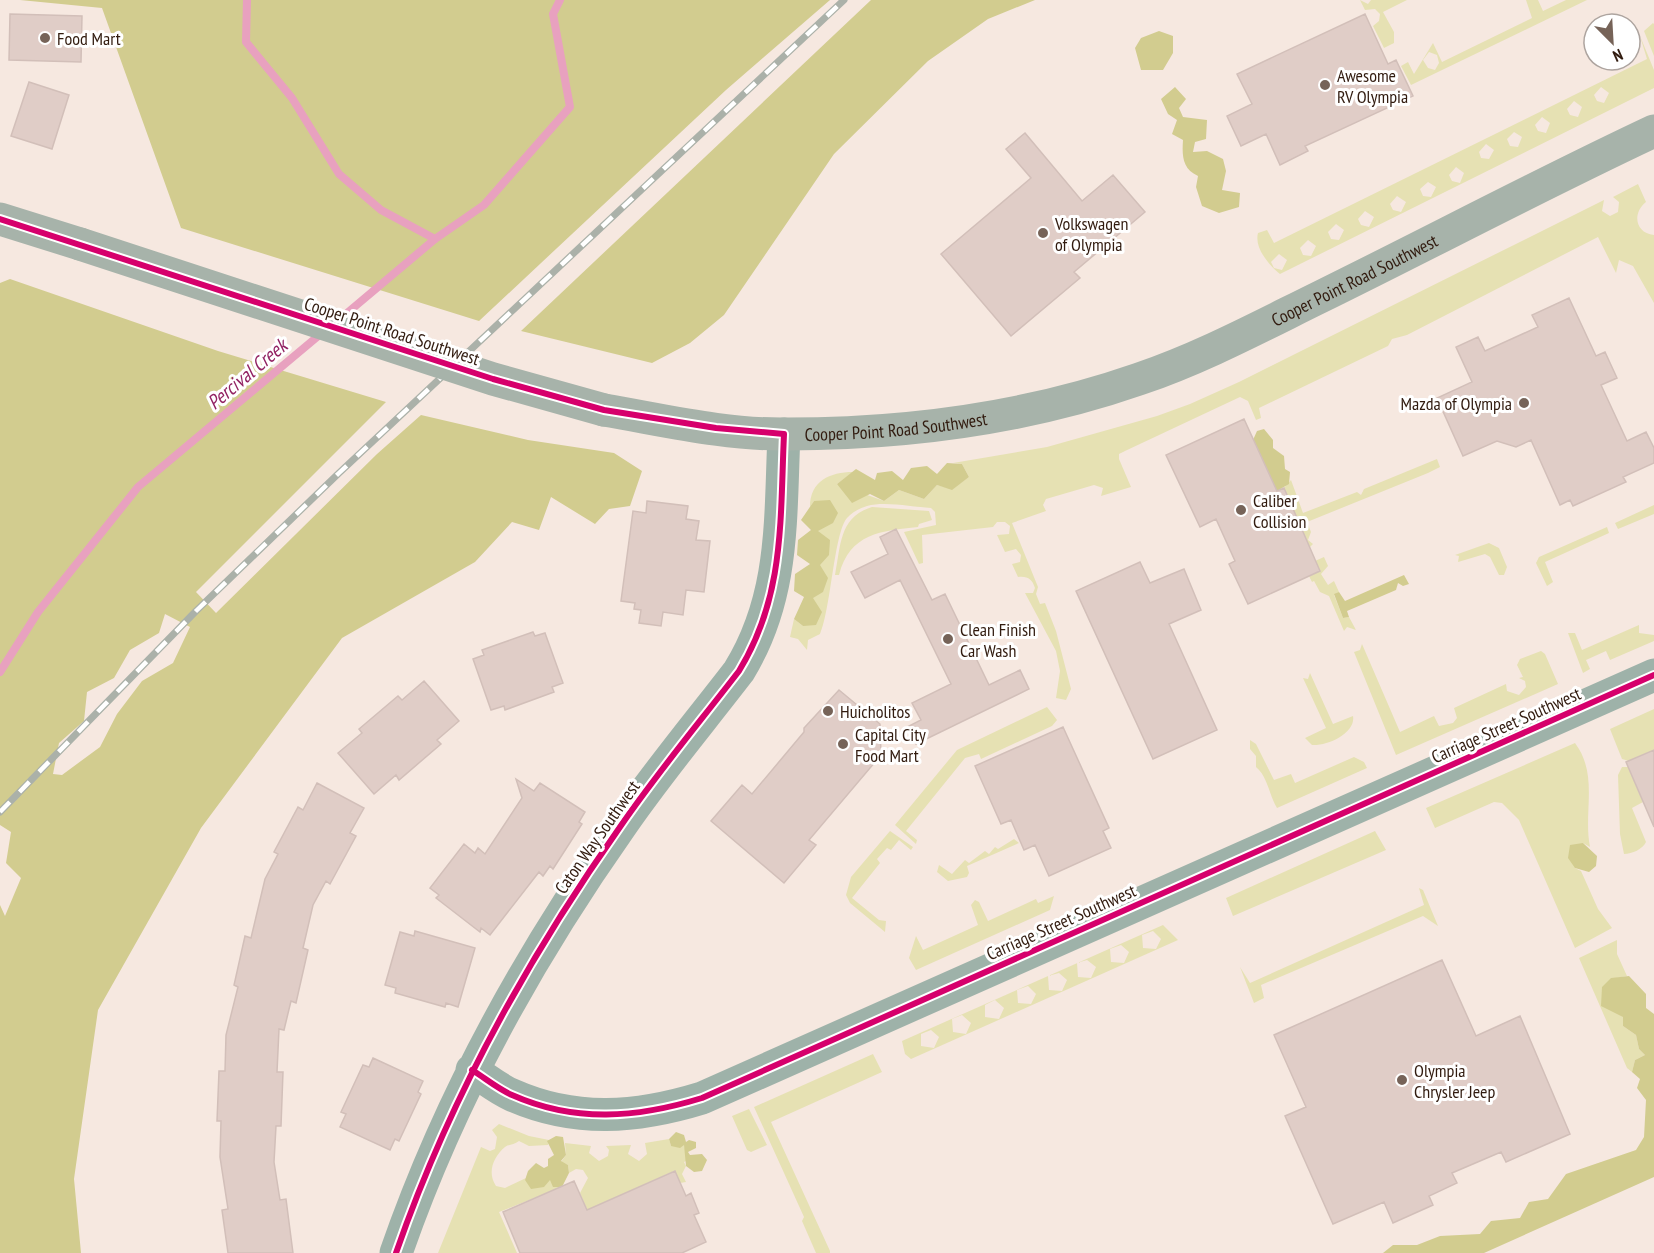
<svg xmlns="http://www.w3.org/2000/svg" width="1654" height="1253" font-family="'PT Sans Narrow',sans-serif">
	<style>
		.green { fill: #e6e1b3; fill-rule: evenodd }
		.forest { fill: #d2cc8f; fill-rule: evenodd }
		.lines { fill: none; stroke-linecap: round; stroke-linejoin: round }
		.stream { stroke: #e8a1bf; stroke-width: 8 }
		.building { fill: #e0cdc7; stroke: #d2bfb9; stroke-width: 1.5 }
		.minor { stroke: #9eb2a9; stroke-width: 33 }
		.major { stroke: #a7b3aa; stroke-width: 33 }
		.rail-casing { stroke: #abb1a9; stroke-width: 7 }
		.rail { stroke: #fff; stroke-width: 4.5; stroke-dasharray: 14; stroke-linecap: butt }
		.major-bridge { stroke: #a7b3aa; stroke-width: 33 }
		.cycleway-casing { stroke: #fff; stroke-width: 10 }
		.cycleway { stroke: #d6006c; stroke-width: 6 }
		.poi-dot { fill: #766358; stroke: #fff; stroke-width: 2 }
		.labels { text-anchor: middle; dominant-baseline: central; stroke-width: 6; stroke-linejoin: round; paint-order: stroke }
		.poi-label { font-size: 18px; fill: #311b0f; stroke: #fff; text-anchor: start }
		.street-label { font-size: 18px; fill: #311b0f; stroke: #fff }
		.water-label { font-size: 20px; font-style: italic; fill: #922363; stroke: #fff }
	</style>
	<rect width="100%" height="100%" fill="#f6e8e0"/>
	<path class="green" d="M1360,0L1368,4L1371,0H1407L1383,12L1394,32V43L1384,48L1373,26L1379,21L1380,14L1375,9L1365,10Z
		M1526,0H1538L1543,11L1566,0H1587L1411,85L1401,66L1408,62L1414,74L1433,43L1442,62L1532,18ZM1429,52L1437,55L1439,63L1435,70L1428,68L1423,60Z
		M1653,23L1654,24V56L1644,31Z
		M1640,36L1654,70V88L1280,274C1269,265 1254,248 1258,233L1267,230L1274,243L1647,59ZM1601,87L1609,93L1604,103L1597,101L1594,95ZM1574,101L1582,107L1578,117L1570,115L1567,109ZM1542,117L1550,123L1546,133L1538,131L1535,125ZM1514,132L1522,137L1518,147L1510,146L1507,139ZM1486,144L1494,150L1489,159L1481,158L1479,152ZM1456,167L1464,173L1460,183L1452,181L1449,175ZM1428,182L1436,187L1431,197L1423,196L1420,189ZM1397,196L1406,202L1401,212L1393,210L1390,204ZM1365,211L1374,217L1369,227L1361,225L1358,219ZM1336,224L1344,230L1339,240L1331,239L1328,232ZM1308,240L1316,246L1311,256L1303,255L1300,248ZM1279,254L1287,260L1282,270L1274,268L1271,262Z
		M1638,184L1646,202C1632,213 1635,233 1654,235V303L1633,266L1619,260L1616,273L1598,237L1407,335L1392,339L1388,346L1259,408L1261,418L1256,420L1248,401L1240,397L1125,451L1119,454V459L1131,487L1101,496L1103,488L1094,485L1046,499L1043,505L1046,511L1012,523L1038,587L1036,594L1040,604L1045,603L1056,631L1071,689L1066,700L1056,698L1060,671L1056,651L1025,593H1033L1035,588C1032,579 1028,576 1018,577L1012,564L1020,562L1021,555L1016,549L1005,552L997,535L1009,534L1010,526L1005,522H997L993,527L922,535L923,563L919,564L904,532L936,525L935,512L931,508C912,507 885,501 867,506C860,508 852,512 847,518C834,533 831,609 820,634L808,640L807,650L798,639L790,637L794,619L803,626L820,565L814,501L810,507C810,481 830,472 853,472L837,484L884,501L899,490L924,499L937,485L952,489L969,477L962,464L953,463L1047,447L1157,416L1190,404L1239,382L1604,200L1602,211L1610,216L1618,212L1619,202L1613,197Z
		M1437,459L1440,467L1428,473L1307,522L1311,532L1308,540L1313,544L1309,548L1287,512L1293,509L1284,488L1291,480L1303,513L1357,492L1361,495L1364,489Z
		M1654,505V514L1618,529L1615,523Z
		M872,507L929,511L932,520L919,524L918,527C881,531 850,533 839,575H835C841,545 839,517 872,507Z
		M1607,527L1609,533L1545,562L1553,582L1547,586L1536,563L1539,557Z
		M1489,543L1499,548L1507,567L1504,575H1499L1490,557L1485,554L1458,562L1459,556L1455,555Z
		M1324,557L1328,566L1321,574L1328,585L1334,581L1339,592L1334,595L1343,618L1349,617L1356,630L1347,627L1344,631L1329,596L1320,592L1314,581L1312,582L1309,576L1319,571L1315,561Z
		M1639,625V633L1654,635V641L1610,660L1606,651L1586,660L1590,669L1583,673L1568,633H1575L1582,650Z
		M1362,644L1400,732L1434,716L1439,726L1453,723L1457,718L1454,708L1506,684L1507,691L1519,695L1526,687L1525,681L1519,678L1523,677L1517,665L1520,659L1541,651L1545,654L1558,684L1396,755L1354,652L1360,650Z
		M1310,673L1333,724L1353,716C1356,733 1328,746 1312,745L1305,738L1326,728L1303,678L1308,679Z
		M1047,707L1057,720L1052,726L981,759L979,754L965,758L906,831L917,840L916,844L895,825L957,750Z
		M1654,709V750L1629,761L1622,759L1610,729Z
		M1250,740L1256,744L1274,780L1291,774L1295,783L1354,757L1364,762L1367,768L1277,808C1269,795 1268,777 1256,767V756L1250,749Z
		M1575,743C1599,775 1583,812 1590,847L1583,843L1575,868L1581,871L1598,909L1612,928L1575,948L1519,820L1502,803L1494,802L1435,828L1426,808Z
		M1622,767H1628L1643,802L1632,808L1646,842C1643,849 1632,854 1624,854L1620,834L1618,775Z
		M890,831L913,847L911,850L899,840L891,850L887,848L877,859L880,863L852,898L879,920L886,921L885,932L850,903L846,895L851,877Z
		M1375,831L1386,850L1233,916L1226,898Z
		M1014,839L1019,843L967,866L969,873L967,877L948,881L937,872L939,865L952,874L965,860L969,863L985,851L989,854L995,847L998,849Z
		M1419,888L1423,890L1438,926L1423,916L1261,985L1264,998L1254,1003L1240,967L1250,983L1424,905Z
		M1054,896L1050,910L916,970L909,958L916,936L923,950L978,925L971,905L975,900L979,902L988,921L1036,899L1038,903Z
		M1163,925L1178,940L911,1059L905,1054L902,1041ZM1153,931L1161,939L1156,949L1143,948L1142,935ZM1121,945L1129,952L1124,963L1111,962L1110,949ZM1087,960L1096,967L1091,978L1078,977L1077,963ZM1059,973L1067,980L1062,991L1049,990L1048,976ZM1028,986L1036,994L1031,1004L1018,1003L1017,990ZM995,1000L1004,1008L999,1019L985,1017V1005ZM962,1015L971,1023L966,1034L953,1032L952,1019ZM931,1030L939,1037L934,1048L921,1046V1034Z
		M1617,940V954L1627,976L1611,979L1623,1017V1026L1636,1035L1639,1049L1645,1055L1635,1060L1632,1072L1627,1068L1579,958Z
		M873,1054L882,1072L771,1122L830,1251V1253H816L802,1221L804,1217L754,1107Z
		M749,1109L767,1145L751,1152L747,1150L732,1116Z
		M499,1124L529,1136L549,1140L548,1145L529,1146L519,1141C514,1145 509,1144 505,1147C493,1157 487,1173 496,1186L505,1188L526,1178L525,1180L550,1179L562,1187L499,1212L517,1253H438L481,1147L490,1151L495,1149L497,1137L492,1130Z
		M669,1139L671,1146L684,1145L688,1160L684,1162L686,1166L682,1174L686,1182L680,1183L674,1171L603,1203L606,1253L580,1193L588,1178L583,1170L576,1169L569,1173L568,1165L561,1162L566,1155L565,1143L591,1146L589,1153L599,1161L608,1156L609,1150L606,1146L631,1145L628,1154L639,1161L647,1154L645,1143Z"/>
	<path class="forest" d="M20,0H830L726,90L479,321L181,228L102,8Z
		M871,0H1035L988,19L928,61L834,154L724,315L690,343L652,363L521,331Z
		M1159,31L1173,36V53L1163,70H1141L1135,48L1141,38Z
		M1175,87L1186,99L1179,108L1183,117L1207,120L1206,139L1195,142L1193,152L1207,151L1223,159L1226,171L1222,190L1240,193L1239,207L1219,213L1202,206L1196,187L1198,176C1182,169 1182,155 1183,140L1172,134L1177,120L1168,114L1161,99Z
		M10,279L218,351L386,402L196,592L216,613L377,454L421,415L528,440L614,453L642,471L630,506L609,509L595,524L551,497L539,530L512,522L475,562L342,638L201,828L98,1010L74,1179L81,1253H0V905L5,916L21,878L6,863L11,832L0,825V283ZM165,614L190,627L173,663L142,681L117,714L100,747L62,775L53,774L59,743L84,721L87,692L114,678L130,650L159,633Z
		M1264,429L1273,440V448L1284,456L1285,469L1290,472L1289,484L1277,491L1253,440L1257,431Z
		M947,463L962,464L969,477L952,490L937,485L924,499L899,490L884,501L870,494L852,503L837,484L856,469L875,480L877,473L892,471L903,480L911,468L927,466L937,474Z
		M830,500L838,513L833,523L818,531L830,540L829,555L820,565L828,578L823,592L813,598L822,612L816,625L803,626L794,619L804,597L794,591L795,574L810,564L797,555L798,540L811,530L801,520L814,501Z
		M1404,575L1409,584L1403,586L1398,583L1396,590L1347,611L1349,617L1343,618L1334,594L1339,592L1345,601Z
		M1583,843L1597,856L1596,866L1589,872L1575,868L1568,858L1570,845Z
		M1629,976L1646,994V1008L1654,1014V1177L1484,1253H1383L1393,1245H1417L1440,1236L1480,1234L1491,1221L1520,1218L1529,1202L1548,1199L1566,1174L1636,1150L1644,1137L1646,1100L1637,1088L1640,1079L1632,1072L1635,1060L1645,1055L1639,1049L1636,1035L1623,1026V1017L1601,1006L1602,987L1611,978Z
		M676,1132L684,1135L686,1142L689,1140L696,1142V1148L688,1152L690,1155L702,1154L707,1160L702,1171L694,1172L686,1166L684,1145L680,1148L671,1146L669,1139Z
		M556,1136L563,1137L566,1155L561,1161L568,1165L569,1173L562,1187H553L550,1180L544,1187L531,1189L525,1180L528,1171L536,1163L544,1168L548,1166V1159L554,1155L547,1141Z"/>
	<g class="lines">
		<path class="stream" d="M247,0L246,42L292,98L339,174L381,210L435,239
			M340,319L435,239L484,205L570,107L553,14L560,0
			M0,672L38,612L138,487L323,332"/>
	</g>
	<path class="building" d="M10,14L82,16L81,62L9,60Z
		M1365,14L1388,64L1396,60L1413,96L1305,146L1308,151L1280,165L1266,134L1241,146L1227,116L1252,104L1237,74Z
		M29,82L69,95L52,149L11,136Z
		M1025,133L1082,201L1113,175L1145,212L1074,272L1080,278L1011,336L941,254L1031,178L1006,149Z
		M1569,298L1596,356L1605,352L1617,378L1601,385L1627,441L1646,432L1654,448V463L1623,477L1626,482L1573,506L1570,500L1560,505L1531,440L1516,447L1497,441L1463,456L1437,398L1472,382L1456,347L1478,337L1485,351L1538,327L1532,315Z
		M1244,419L1277,491L1284,488L1320,571L1248,604L1229,564L1235,561L1216,519L1200,527L1166,455Z
		M647,501L688,506L686,519L699,521L696,540L710,541L704,592L686,590L683,615L663,612L661,626L639,623L641,610L634,609L635,603L621,601L633,511L646,513Z
		M896,529L932,600L945,594L989,685L1020,670L1029,689L916,744L907,727L921,720L912,703L951,684L900,580L865,598L851,572L888,554L880,537Z
		M1140,562L1150,583L1184,569L1201,610L1169,624L1217,730L1153,759L1076,591Z
		M533,632L535,636L545,633L563,683L552,687L554,692L505,710L504,706L491,710L473,659L484,655L482,650Z
		M424,681L459,721L437,740L441,744L399,780L396,775L374,794L338,753L362,733L359,729L398,696L402,700Z
		M839,690L880,724L881,755L809,840L816,845L784,883L711,821L742,785L752,794L804,732V728Z
		M1063,727L1109,828L1103,831L1111,848L1049,876L1035,845L1024,850L1011,820L1001,824L975,766Z
		M1654,750V827L1626,762Z
		M516,779L534,791L540,783L585,812L579,822L582,824L553,869L550,866L543,876L539,872L490,935L481,928L480,932L436,898L439,895L430,888L464,844L475,853L478,848L485,854L522,798Z
		M317,783L364,808L350,833L356,836L330,884L326,881L313,905L303,948L308,950L296,1003L291,1001L284,1030L279,1029L277,1072H283L281,1126H276L274,1162L280,1200L286,1199L293,1253H228L222,1210L228,1209L220,1157L221,1121H217L219,1071H225L226,1035L238,987L234,985L245,936L251,938L265,879L278,854L274,852L298,807L303,810Z
		M415,931L475,948L458,1007L446,1003L445,1007L395,993L396,988L385,985L400,932L414,936Z
		M1442,960L1476,1036L1520,1016L1570,1134L1506,1162L1501,1152L1452,1173L1457,1183L1429,1196L1433,1205L1393,1223L1384,1202L1333,1224L1285,1116L1306,1107L1274,1035Z
		M373,1058L423,1081L418,1092L421,1094L399,1141L395,1139L390,1150L340,1127L346,1114L341,1112L363,1065L369,1067Z
		M675,1171L686,1196L691,1193L699,1213L694,1215L706,1242L682,1253H520L503,1212L574,1181L587,1210Z"/>
	<g class="lines">
		<path class="minor" d="M472,1070C485,1078 498,1089 512,1095C575,1123 637,1118 702,1098L1654,675
			M396,1253C449,1100 527,959 620,827C657,773 699,723 739,671C785,596 780,519 784,434"/>
		<g class="major">
			<path d="M0,219L80,244"/>
			<path id="s1" d="M604,410C664,420 725,435 787,434C906,434 1027,418 1139,379C1201,358 1259,327 1318,298C1430,243 1541,184 1654,131"/>
		</g>
		<g class="rail-casing">
			<path id="rail" d="M0,812L196,611L339,473L844,0"/>
		</g>
		<use href="#rail" class="rail"/>
		<path class="major-bridge" d="M80,244L493,379L604,410"/>
		<g class="cycleway-casing">
			<path id="cycleway" d="M0,219L493,379L604,410L716,428L784,434C780,519 785,596 739,671C699,723 657,773 620,827C527,959 449,1100 396,1253
				M472,1070C485,1078 498,1089 512,1095C575,1123 637,1118 702,1098L1654,675"/>
		</g>
		<use href="#cycleway" class="cycleway"/>
	</g>
	<g class="poi-dot">
		<circle cx="45" cy="38" r="6"/>
		<circle cx="1325" cy="85" r="6"/>
		<circle cx="1043" cy="233" r="6"/>
		<circle cx="1524" cy="403" r="6"/>
		<circle cx="1241" cy="510" r="6"/>
		<circle cx="948" cy="639" r="6"/>
		<circle cx="828" cy="711" r="6"/>
		<circle cx="843" cy="744" r="6"/>
		<circle cx="1402" cy="1080" r="6"/>
	</g>
	<g class="labels">
		<g class="poi-label">
			<text x="57" y="38">Food Mart</text>
			<text x="1337" y="75">Awesome<tspan x="1337" dy="21">RV Olympia</tspan></text>
			<text x="1055" y="223">Volkswagen<tspan x="1055" dy="21">of Olympia</tspan></text>
			<text x="1512" y="403" text-anchor="end">Mazda of Olympia</text>
			<text x="1253" y="500">Caliber<tspan x="1253" dy="21">Collision</tspan></text>
			<text x="960" y="629">Clean Finish<tspan x="960" dy="21">Car Wash</tspan></text>
			<text x="840" y="711">Huicholitos</text>
			<text x="855" y="734">Capital City<tspan x="855" dy="21">Food Mart</tspan></text>
			<text x="1414" y="1070">Olympia<tspan x="1414" dy="21">Chrysler Jeep</tspan></text>
		</g>
		<g class="street-label">
			<text stroke="none"><textPath href="#s1" startOffset="780">Cooper Point Road Southwest</textPath></text>
			<text transform="translate(392 331) rotate(18)">Cooper Point Road Southwest</text>
			<text stroke="none"><textPath href="#s1" startOffset="294">Cooper Point Road Southwest</textPath></text>
			<text transform="translate(1506 725) rotate(-24)">Carriage Street Southwest</text>
			<text transform="translate(597 837) rotate(-55)">Caton Way Southwest</text>
			<text transform="translate(1061 922) rotate(-24)">Carriage Street Southwest</text>
		</g>
		<g class="water-label">
			<text transform="translate(247 374) rotate(-40)">Percival Creek</text>
		</g>
	</g>
	<g transform="translate(1612 42) rotate(156)"><circle r="28" fill="#ffffff" stroke="#ada49f" stroke-width="1.5"/>
	<path d="M0-4.5L10 22L0 15L-10 22Z" fill="#766358"/>
	<text y="-9" font-size="16" font-weight="bold" text-anchor="middle" fill="#311b0f">N</text>
	</g>
</svg>
